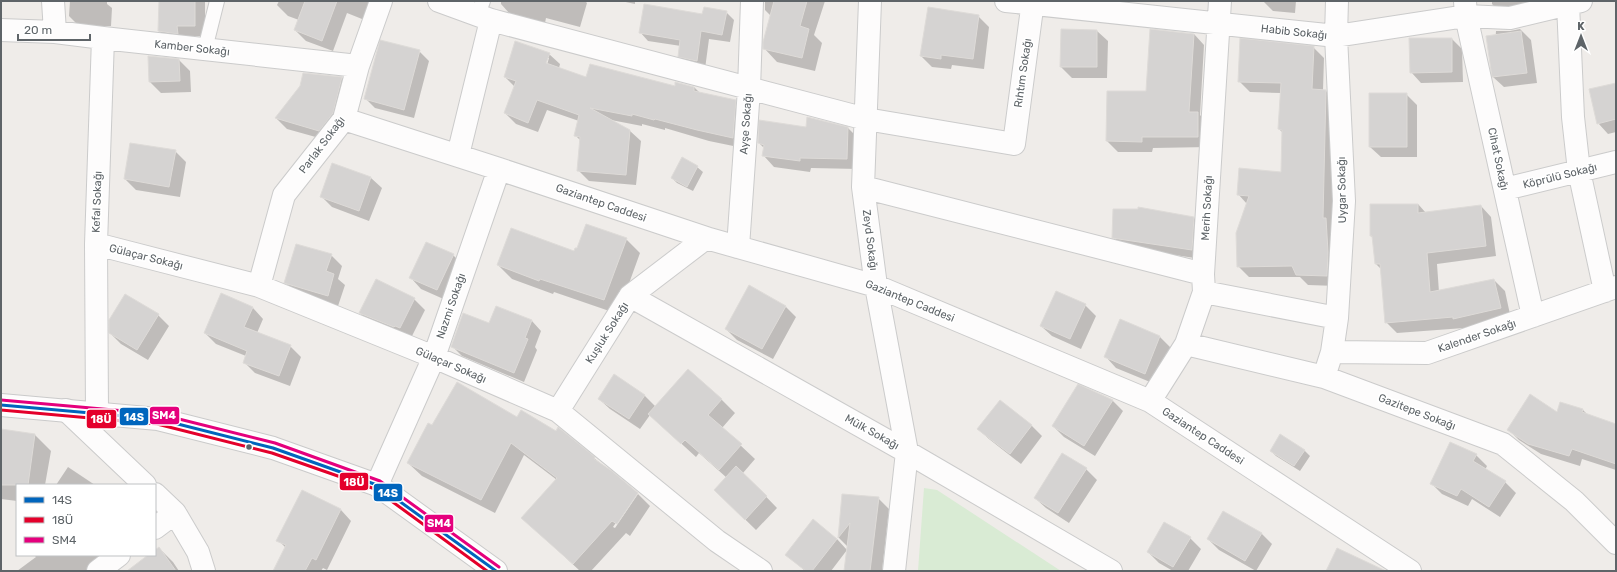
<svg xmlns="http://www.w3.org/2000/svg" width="1617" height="572" font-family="Rubik,sans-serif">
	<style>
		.green { fill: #d9ebd4 }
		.shadow { fill: #0003; fill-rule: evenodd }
		.building { fill: #d5d3d2; stroke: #dedbd8 }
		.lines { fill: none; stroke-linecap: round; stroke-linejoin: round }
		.service-casing { stroke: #cbcbcb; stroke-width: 16 }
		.minor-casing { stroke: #cbcbcb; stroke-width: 24 }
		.secondary-casing { stroke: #cacaca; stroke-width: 24 }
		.service { stroke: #fdfcfc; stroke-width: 14 }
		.minor { stroke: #fdfcfc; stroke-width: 22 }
		.secondary { stroke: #fdfcfc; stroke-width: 22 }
		.bus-1-casing { stroke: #fff; stroke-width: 6 }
		.bus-2-casing { stroke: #fff; stroke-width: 6 }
		.bus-3-casing { stroke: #fff; stroke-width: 6 }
		.bus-1 { stroke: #0065bd; stroke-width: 3 }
		.bus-2 { stroke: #e4002b; stroke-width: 3 }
		.bus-3 { stroke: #e5007d; stroke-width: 3 }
		.bus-dot { fill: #5e6468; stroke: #fff; stroke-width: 1.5 }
		.labels { text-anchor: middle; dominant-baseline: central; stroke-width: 3.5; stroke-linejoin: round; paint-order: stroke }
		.street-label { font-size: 11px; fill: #5e6468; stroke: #fff }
		.line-badge { stroke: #fff; stroke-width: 1.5 }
		.badge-label { font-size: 11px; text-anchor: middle; font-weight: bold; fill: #fff }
	</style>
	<rect width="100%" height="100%" fill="#efece9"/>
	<path class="green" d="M924,488L937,490L1061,571H918Z"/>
	<path class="shadow" d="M70,1H107V4L112,8L111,26H79L69,16Z
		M160,1H205V36H188V44L170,42L159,31Z
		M279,1H375L367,21L347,13L333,51L306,41L295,30L299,20L288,16L277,5Z
		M501,1H585L587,3L580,27L546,18L545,23L511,15L501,4Z
		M621,1H635V4Z
		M765,1H825L814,35L822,43L815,71L777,62L764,48L771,16L765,10Z
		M1263,1H1296L1295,13L1273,11Z
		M1492,1H1540L1503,15L1492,4Z
		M726,12L734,20L730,42L709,39L705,69L688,64L679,56L681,46L648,41L640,32L703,15Z
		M978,16L989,27L984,69L952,65L951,69L932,67L921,56Z
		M1520,29L1531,40L1537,83L1504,87L1493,77L1496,31H1510Z
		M1097,31L1108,41L1107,78H1072L1061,67Z
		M1194,34L1204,45L1200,115L1208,124L1209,147L1153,148L1152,152H1118L1107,141Z
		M1452,39L1462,49L1463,82L1421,83L1411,72Z
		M1313,47L1324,58L1323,90L1326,91L1336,101L1337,286L1308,285L1300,277H1249L1238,266L1247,204L1238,194L1282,173L1283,133L1279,129L1281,93L1250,92L1239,81Z
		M419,51L429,61L414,118L375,108L366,99Z
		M549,54L560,64L559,68L587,78L676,87H694L700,93L735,101L746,112L743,148L709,141L665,128V130L642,124V126L611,120L630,131L641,141L636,185L589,181L578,170L581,141L575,135L579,121L547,110L538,132L516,124L505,113L515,87L505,77ZM547,58H549L546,68H544Z
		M149,57L179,60L190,71L191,92L161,93L150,82Z
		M342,78L352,89L330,141L287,129L276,118Z
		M1616,84V132L1608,134L1598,123Z
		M1406,94L1417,105V157H1381L1370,147Z
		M807,128H848L859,139L858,169L811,168L810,172L774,167L764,156L765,149L759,143Z
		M175,151L186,162L180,197L136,190L125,179Z
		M697,167L703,172L693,191L677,183L672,178Z
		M371,178L382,188L369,221L332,207L321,196Z
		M1418,204L1426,213L1481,206L1491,217L1496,256L1437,264L1439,292L1494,280L1505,291L1511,319L1465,329L1464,328L1397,333L1386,322L1381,269L1376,264L1374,239L1371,236Z
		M1194,218L1203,227L1201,259L1123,247L1113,237Z
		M626,239L640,253L618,314L554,292L553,294L512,279L498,265L575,252Z
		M331,255L342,266L338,279L345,285L338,306L296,293L285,282Z
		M453,255L464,266L448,301L421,289L411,278Z
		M414,299L425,310L411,338L371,324L360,313Z
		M1085,305L1096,316L1081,349L1052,336L1041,326Z
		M786,307L796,317L773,359L737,340L726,329Z
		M253,308L263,319L257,333L290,346L301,357L290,386L255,373L244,362L246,356L216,344L205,333Z
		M158,315L169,326L148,360L121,344L110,333Z
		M532,321L541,331L535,347L537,350L524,382L462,356L452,346L489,324Z
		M1121,321L1160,337L1171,348L1155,384L1116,368L1106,357Z
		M614,376L645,396L656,407L721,399L735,413L722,428L755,459L743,473L777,508L756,530L715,490L727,478L699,453L696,457L650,415L640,429L610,409L599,399Z
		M1112,400L1123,411L1095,456L1064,437L1053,426Z
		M1000,401L1032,426L1042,436L1021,464L989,439L978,429Z
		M1560,403L1583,410L1589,416L1616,425V470L1582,459L1580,466L1541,454L1519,440L1508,429L1557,414Z
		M517,418L594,458L636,493L613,527L615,528L638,494L650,506L630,536L626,533L591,571H580L523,518L557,480L524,455L495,513L422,476L408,463L432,427Z
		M1,430L35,435L51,451L45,485H17V501L1,499Z
		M1304,450L1310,456L1300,471L1276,456L1271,451Z
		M1476,455L1487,466L1485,470L1505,482L1516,493L1500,517L1472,499L1468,506L1442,494L1431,483Z
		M68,467L95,485H56Z
		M1086,469L1097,480L1069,523L1046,508L1035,498Z
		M302,491L341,510L351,521L327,570L323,568L321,571H274L286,548L278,540Z
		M843,495L878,498L889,509L882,571H845L848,547L839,538Z
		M1261,533L1272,544L1256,571L1219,550L1208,539Z
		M1190,538L1201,549L1188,571H1173L1159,563L1148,552Z
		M837,539L847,550L831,571H805L787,555Z
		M159,548L173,562L179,571H129L150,555H155V551Z
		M34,555H116L94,571H17L36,557Z"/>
	<path class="building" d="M159,1H195V26H177L178,34L158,31Z
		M305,1H337L322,41L294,30Z
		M774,1H807L800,26L809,29L802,58L763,49V42Z
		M644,4L702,14L704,7L727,11L722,35L701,31L697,61L678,57L680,40L639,33Z
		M928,7L979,15L973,59L941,55V59L920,56Z
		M1061,29L1097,30V67H1060Z
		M1150,29L1194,34L1189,112H1198V137H1142V142L1106,141L1107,91H1146Z
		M1521,31L1527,73L1492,77L1486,36Z
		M1240,38L1314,46L1312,89L1326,90L1323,218H1326L1328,252L1327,276L1296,275L1292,266L1237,267L1236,233L1249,196L1237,195L1239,168L1281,172L1282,130L1278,129L1281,83L1238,82Z
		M1409,38H1452V72L1410,73Z
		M380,40L420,50L404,110L364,99Z
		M515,41L550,53L546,63L586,77L590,64L675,86V82L694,87V91L736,100L733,138L697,130L655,119L654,120L632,114V116L590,108L630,130L626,175L577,171L580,137L574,136L579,115L537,100L528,123L504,113L516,81L504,77Z
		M148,56L179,59L180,81L149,82Z
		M303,73L342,77L333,113L319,131L275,118L300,86Z
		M1616,83V119L1597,124L1589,89Z
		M1369,93H1407V147H1369Z
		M807,117L848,127L847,159L800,158V161L762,156L764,145L758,143L759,120L806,127Z
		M130,143L176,150L169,187L124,179Z
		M682,157L698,166L687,187L671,178Z
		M332,163L371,177L359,211L320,197Z
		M1370,204H1418V213L1481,205L1486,246L1427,253L1430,292L1494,279L1501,308L1453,319V317L1385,323L1380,264H1375L1372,236H1370Z
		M1138,207L1194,217L1192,250L1112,238L1113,209H1138Z
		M586,224L627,238L604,300L540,279L539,281L497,265L511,228L574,251L575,248H577Z
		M426,242L454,254L437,290L409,278Z
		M296,244L332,254L326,271L334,274L328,296L284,283Z
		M376,279L415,298L400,328L395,326L394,327L359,313Z
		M749,285L786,306L762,349L725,329Z
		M1056,291L1086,304L1070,339L1040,326Z
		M221,293L253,307L244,327L291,345L279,376L243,363L247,351L204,333Z
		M125,294L159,314L137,350L109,333V320Z
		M496,306L532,320L525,338L528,339L514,373L451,347L463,313L489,323Z
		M1120,319L1160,336L1145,374L1104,357Z
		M688,369L722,399L708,415L742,444L719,470L685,440L681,444L648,414Z
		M614,374L645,395L629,419L598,399Z
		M457,382L517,417L521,410L556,431L558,427L595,457L594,459L612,471L638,493L617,524L612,521L573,564L521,518L557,478L511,443L481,500L407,463L428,423L432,425Z
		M1078,384L1113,400L1084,446L1052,426Z
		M1530,394L1557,412L1560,402L1583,409L1582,412L1616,424V464L1572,449L1569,456L1528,444L1507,430Z
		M1000,400L1032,425L1010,454L977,429Z
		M1,429L35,434L28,485H1Z
		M1280,434L1305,450L1294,466L1270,451Z
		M1450,442L1477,454L1473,461L1506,481L1489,507L1461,489L1457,496L1430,484Z
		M1062,453L1087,468L1058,513L1034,498Z
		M736,466L767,496L745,520L714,490Z
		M302,490L341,509L316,560L312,558L305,571H273L286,545L276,541Z
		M842,494L879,497L870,571H844L850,523L838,538Z
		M1223,511L1262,533L1245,561L1207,539Z
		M813,519L837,539L812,571H806L785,555Z
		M1164,522L1191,537L1173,567L1147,552Z
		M159,547L176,571H127L148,555H155V550Z
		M1337,548L1386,571H1326Z"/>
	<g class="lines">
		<g class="service-casing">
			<path id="service" d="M478,15L483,1
				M205,49L217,1"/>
		</g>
		<g class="minor-casing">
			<path id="minor" d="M53,1L55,32
				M439,1L491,20L866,119L1014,144L1033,1
				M870,1L863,187L876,286L907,452L894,571
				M1006,1L1336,36L1466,16L1510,18L1581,1
				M1465,1L1466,16L1533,316
				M1568,4L1573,117L1579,171L1605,291
				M1,30L55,32L103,38L358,66
				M344,119L499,169L706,238L876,286L1150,401L1410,571
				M458,155L491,20
				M863,187L1203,274
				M1505,189L1616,162
				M96,244L259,286L434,357L558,411L717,541L761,571
				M738,247L749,89L752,1
				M259,286L284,195L344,119L358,66L381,1
				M1204,292L1337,318
				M630,296L907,452L1111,571
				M1186,344L1324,377L1503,444L1574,501L1616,543
				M1332,352L1427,353L1616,287
				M1324,377L1332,352L1337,318L1344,201L1336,36L1337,1
				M1150,401L1186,344L1204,292L1203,274L1220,1
				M66,410L145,485
				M558,411L630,296L706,238
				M97,413L96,244L103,38
				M377,485L434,357L499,169
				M155,494L175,513L198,552L204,571
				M155,528L175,513
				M98,571L119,555"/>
		</g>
		<g class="secondary-casing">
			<path id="secondary" d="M1,405L158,419L273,448L377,485L496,571"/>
		</g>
		<use href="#service" class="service"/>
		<use href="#minor" class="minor"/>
		<use href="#secondary" class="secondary"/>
		<g class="bus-1-casing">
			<path id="bus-1" d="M1,405L158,419L273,448L377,485L496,571"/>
		</g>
		<g class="bus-2-casing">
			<path id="bus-2" d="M1,410L157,424L272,453L375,489L487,571"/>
		</g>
		<g class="bus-3-casing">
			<path id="bus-3" d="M1,400L159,414L275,443L380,481L499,567"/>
		</g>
		<use href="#bus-1" class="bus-1"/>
		<use href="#bus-2" class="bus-2"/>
		<use href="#bus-3" class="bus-3"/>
	</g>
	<circle class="bus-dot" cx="249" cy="447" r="3.5"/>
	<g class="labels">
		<g class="street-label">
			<text transform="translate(1294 32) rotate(6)">Habib Sokağı</text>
			<text transform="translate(192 48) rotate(6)">Kamber Sokağı</text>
			<text transform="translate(1023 73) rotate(-82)">Rıhtım Sokağı</text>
			<text transform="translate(746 124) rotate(-86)">Ayşe Sokağı</text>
			<text transform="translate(322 145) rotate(-53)">Parlak Sokağı</text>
			<text transform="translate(1498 159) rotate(78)">Cihat Sokağı</text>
			<text transform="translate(1560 176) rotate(-14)">Köprülü Sokağı</text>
			<text transform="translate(1342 190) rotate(-91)">Uygar Sokağı</text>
			<text transform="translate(97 202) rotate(-88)">Kefal Sokağı</text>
			<text transform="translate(601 203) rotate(19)">Gaziantep Caddesi</text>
			<text transform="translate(1207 208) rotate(-87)">Merih Sokağı</text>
			<text transform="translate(870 240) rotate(83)">Zeyd Sokağı</text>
			<text transform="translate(146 257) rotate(14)">Gülaçar Sokağı</text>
			<text transform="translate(910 301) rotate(22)">Gaziantep Caddesi</text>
			<text transform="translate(451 306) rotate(-71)">Nazmi Sokağı</text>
			<text transform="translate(607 333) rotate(-58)">Kuşluk Sokağı</text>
			<text transform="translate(1477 336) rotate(-19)">Kalender Sokağı</text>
			<text transform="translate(451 365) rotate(23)">Gülaçar Sokağı</text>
			<text transform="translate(1417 412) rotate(21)">Gazitepe Sokağı</text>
			<text transform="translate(872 432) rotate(29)">Mülk Sokağı</text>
			<text transform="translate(1203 436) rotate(33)">Gaziantep Caddesi</text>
		</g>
	</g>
	<g class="line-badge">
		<rect x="149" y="406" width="31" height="19" rx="4" fill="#e5007d"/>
		<rect x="119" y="407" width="30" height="19" rx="4" fill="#0065bd"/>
		<rect x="86" y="409" width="31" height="20" rx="4" fill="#e4002b"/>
		<rect x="339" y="472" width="30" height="19" rx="4" fill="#e4002b"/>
		<rect x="373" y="483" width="30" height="19" rx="4" fill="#0065bd"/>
		<rect x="424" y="514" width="30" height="19" rx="4" fill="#e5007d"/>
	</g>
	<g class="badge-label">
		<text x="164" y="419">SM4</text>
		<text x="134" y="421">14S</text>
		<text x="101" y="423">18Ü</text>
		<text x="354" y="486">18Ü</text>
		<text x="388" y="497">14S</text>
		<text x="439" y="527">SM4</text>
	</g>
	<rect width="1617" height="572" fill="none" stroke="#5e6468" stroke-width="4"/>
	<rect x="16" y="484" width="140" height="72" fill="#ffffff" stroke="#bfc1c3"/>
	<rect x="24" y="497" width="20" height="6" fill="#0065bd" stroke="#bfc1c3"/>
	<text x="52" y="504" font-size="12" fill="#5e6468">14S</text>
	<rect x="24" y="517" width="20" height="6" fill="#e4002b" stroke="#bfc1c3"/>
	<text x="52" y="524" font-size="12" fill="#5e6468">18Ü</text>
	<rect x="24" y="537" width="20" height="6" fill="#e5007d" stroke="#bfc1c3"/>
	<text x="52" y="544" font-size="12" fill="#5e6468">SM4</text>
	<g transform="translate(1581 36)" stroke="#ffffff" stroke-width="3" paint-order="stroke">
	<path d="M0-3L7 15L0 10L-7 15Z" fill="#5e6468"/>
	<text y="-6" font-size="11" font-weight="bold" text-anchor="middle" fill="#5e6468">K</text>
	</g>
	<path d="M18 34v6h72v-6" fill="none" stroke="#5e6468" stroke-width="2"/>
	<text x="24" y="34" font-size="12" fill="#5e6468" stroke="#ffffff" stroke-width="3" paint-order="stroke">20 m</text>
</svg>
